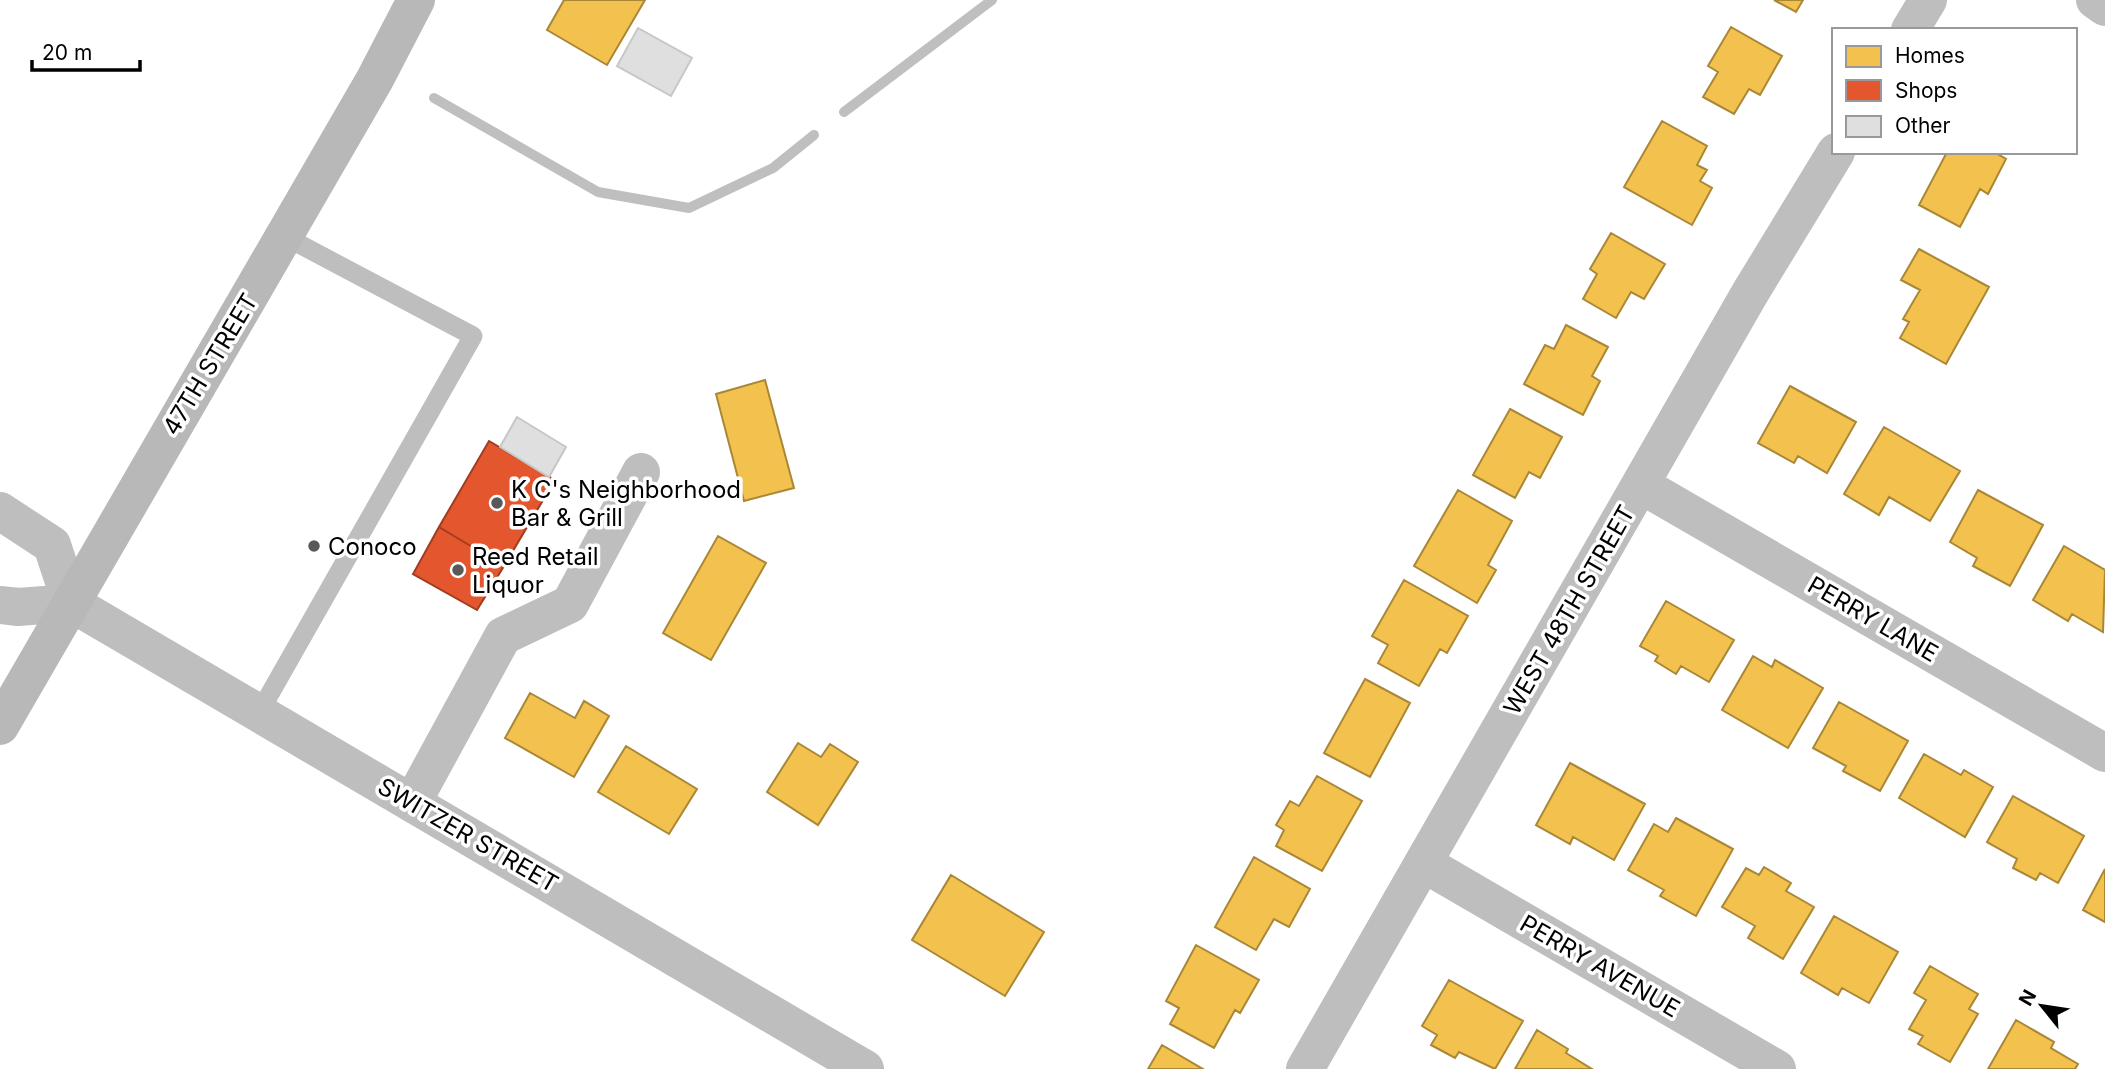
<svg xmlns="http://www.w3.org/2000/svg" width="2105" height="1069" font-family="Inter,sans-serif">
	<style>
		.homes { fill: #f2c14e; stroke: #a98737; stroke-width: 2 }
		.shops { fill: #e4572e; stroke: #a03d20; stroke-width: 2 }
		.lines { fill: none; stroke-linecap: round; stroke-linejoin: round }
		.stream { stroke: #bfbfbf; stroke-width: 10 }
		.building { fill: #dfdfdf; stroke: #c7c7c7; stroke-width: 2 }
		.service { stroke: #bebebe; stroke-width: 19 }
		.minor { stroke: #bebebe; stroke-width: 38 }
		.tertiary { stroke: #bebebe; stroke-width: 38 }
		.secondary { stroke: #b8b8b8; stroke-width: 38 }
		.poi-dot { fill: #595959; stroke: #fff; stroke-width: 2.5 }
		.labels { text-anchor: middle; dominant-baseline: central; stroke-width: 7; stroke-linejoin: round; paint-order: stroke }
		.street-label { font-size: 24px; fill: #000; stroke: #fff }
		.poi-label { font-size: 24px; fill: #000; stroke: #fff; text-anchor: start }
	</style>
	<rect width="100%" height="100%" fill="#fff"/>
	<path class="homes" d="M564,0H645L607,65L547,30Z
		M1774,0H1803L1796,12Z
		M1731,27L1782,56L1760,95L1749,89L1734,114L1703,97L1718,72L1708,66Z
		M1662,121L1707,146L1697,165L1707,170L1700,181L1712,188L1692,225L1624,187Z
		M1947,152H1994L2006,159L1988,194L1980,189L1960,227L1919,205Z
		M1611,233L1665,264L1644,299L1631,292L1616,318L1583,299L1597,274L1590,269Z
		M1919,249L1989,287L1946,364L1900,338L1909,322L1903,319L1920,290L1901,280Z
		M1566,325L1608,347L1592,376L1600,381L1583,415L1524,384L1545,345L1554,349Z
		M765,380L794,488L744,501L716,394Z
		M1790,386L1856,422L1827,473L1798,456L1794,463L1758,443Z
		M1510,409L1562,437L1540,478L1529,472L1515,498L1473,475Z
		M1884,427L1960,471L1930,521L1889,497L1879,515L1844,494Z
		M1458,490L1512,521L1488,565L1496,570L1477,603L1414,566Z
		M1978,490L2043,525L2010,586L1973,566L1977,558L1950,542Z
		M718,536L766,563L711,660L663,633Z
		M2064,546L2105,570L2103,632L2072,614L2068,621L2033,600Z
		M1404,580L1468,616L1447,653L1440,649L1419,686L1378,663L1388,645L1372,636Z
		M1666,601L1734,640L1709,682L1681,666L1676,674L1655,661L1658,656L1640,646Z
		M1753,656L1772,667L1775,660L1823,688L1788,748L1722,710Z
		M1365,679L1410,703L1370,777L1324,753Z
		M530,693L575,718L584,701L609,716L574,777L505,738Z
		M1839,702L1908,741L1880,791L1843,771L1846,766L1813,748Z
		M798,743L821,757L830,744L858,762L818,825L767,792Z
		M626,746L697,789L669,834L598,792Z
		M1924,754L1961,775L1964,770L1993,787L1965,837L1899,798Z
		M1570,763L1645,804L1614,860L1573,837L1570,844L1536,825Z
		M1317,776L1362,801L1322,871L1276,846L1284,830L1276,825L1290,801L1299,806Z
		M2013,796L2084,836L2058,883L2040,873L2036,880L2013,868L2017,859L1987,842Z
		M1676,818L1733,849L1696,916L1660,896L1664,890L1628,870L1654,824L1668,832Z
		M1254,857L1310,889L1289,927L1274,919L1256,950L1215,927Z
		M1764,867L1791,883L1786,891L1814,907L1783,959L1748,938L1755,926L1722,907L1746,868L1759,875Z
		M2105,869V922L2083,910Z
		M951,875L1044,932L1005,996L912,940Z
		M1834,916L1898,952L1869,1003L1842,988L1838,995L1801,973Z
		M1196,945L1259,980L1240,1013L1235,1010L1214,1048L1170,1024L1179,1008L1166,1001Z
		M1930,966L1978,994L1969,1009L1978,1014L1950,1062L1918,1044L1923,1036L1909,1029L1926,1000L1914,993Z
		M1449,980L1523,1021L1495,1069L1459,1052L1455,1058L1431,1045L1437,1035L1422,1026Z
		M2016,1020L2054,1042L2051,1048L2078,1064L2075,1069H1988Z
		M1537,1030L1568,1049L1566,1053L1592,1069H1515Z
		M1162,1045L1203,1069H1148Z"/>
	<path class="shops" d="M489,441L555,480L504,566L439,527Z
		M439,527L504,566L477,610L413,574Z"/>
	<g class="lines">
		<path class="stream" d="M434,98L598,192L689,208L773,168L814,135
			M844,112L992,0"/>
	</g>
	<path class="building" d="M638,28L692,58L671,96L617,66Z
		M517,417L566,447L549,477L500,447Z"/>
	<g class="lines">
		<path class="service" d="M259,713L473,336L284,236"/>
		<path class="minor" d="M2095,0L2105,7
			M1910,30L1928,0
			M1641,485L2105,753
			M412,803L503,636L570,604L641,472
			M1423,863L1777,1069
			M1305,1069L1750,293L1836,152"/>
		<path class="tertiary" d="M0,511L52,545L71,603
			M71,603L865,1069
			M0,605L18,607L71,603"/>
		<path class="secondary" d="M0,726L375,79L416,0"/>
	</g>
	<g class="poi-dot">
		<circle cx="497" cy="503" r="7"/>
		<circle cx="314" cy="546" r="7"/>
		<circle cx="458" cy="570" r="7"/>
	</g>
	<g class="labels">
		<g class="street-label">
			<text transform="translate(210 364) rotate(-59)">47TH STREET</text>
			<text transform="translate(1569 610) rotate(-60)">WEST 48TH STREET</text>
			<text transform="translate(1873 619) rotate(30)">PERRY LANE</text>
			<text transform="translate(468 835) rotate(30)">SWITZER STREET</text>
			<text transform="translate(1600 966) rotate(30)">PERRY AVENUE</text>
		</g>
		<g class="poi-label">
			<text x="511" y="489">K C's Neighborhood<tspan x="511" dy="28">Bar &amp; Grill</tspan></text>
			<text x="328" y="546">Conoco</text>
			<text x="472" y="556">Reed Retail<tspan x="472" dy="28">Liquor</tspan></text>
		</g>
	</g>
	<rect x="1832" y="28" width="245" height="126" fill="#ffffff" stroke="#999999" stroke-width="2"/>
	<rect x="1846" y="46" width="35" height="21" fill="#f2c14e" stroke="#999999" stroke-width="2"/>
	<text x="1895" y="63" font-size="21" fill="#000000">Homes</text>
	<rect x="1846" y="80" width="35" height="21" fill="#e4572e" stroke="#999999" stroke-width="2"/>
	<text x="1895" y="98" font-size="21" fill="#000000">Shops</text>
	<rect x="1846" y="116" width="35" height="21" fill="#dfdfdf" stroke="#999999" stroke-width="2"/>
	<text x="1895" y="133" font-size="21" fill="#000000">Other</text>
	<g transform="translate(2042 1006) rotate(300)" stroke="#ffffff" stroke-width="5" paint-order="stroke">
	<path d="M0-5L12 26L0 18L-12 26Z" fill="#000000"/>
	<text y="-10" font-size="19" font-weight="bold" text-anchor="middle" fill="#000000">N</text>
	</g>
	<path d="M32 60v10h108v-10" fill="none" stroke="#000000" stroke-width="3.5"/>
	<text x="42" y="60" font-size="21" fill="#000000" stroke="#ffffff" stroke-width="5" paint-order="stroke">20 m</text>
</svg>
